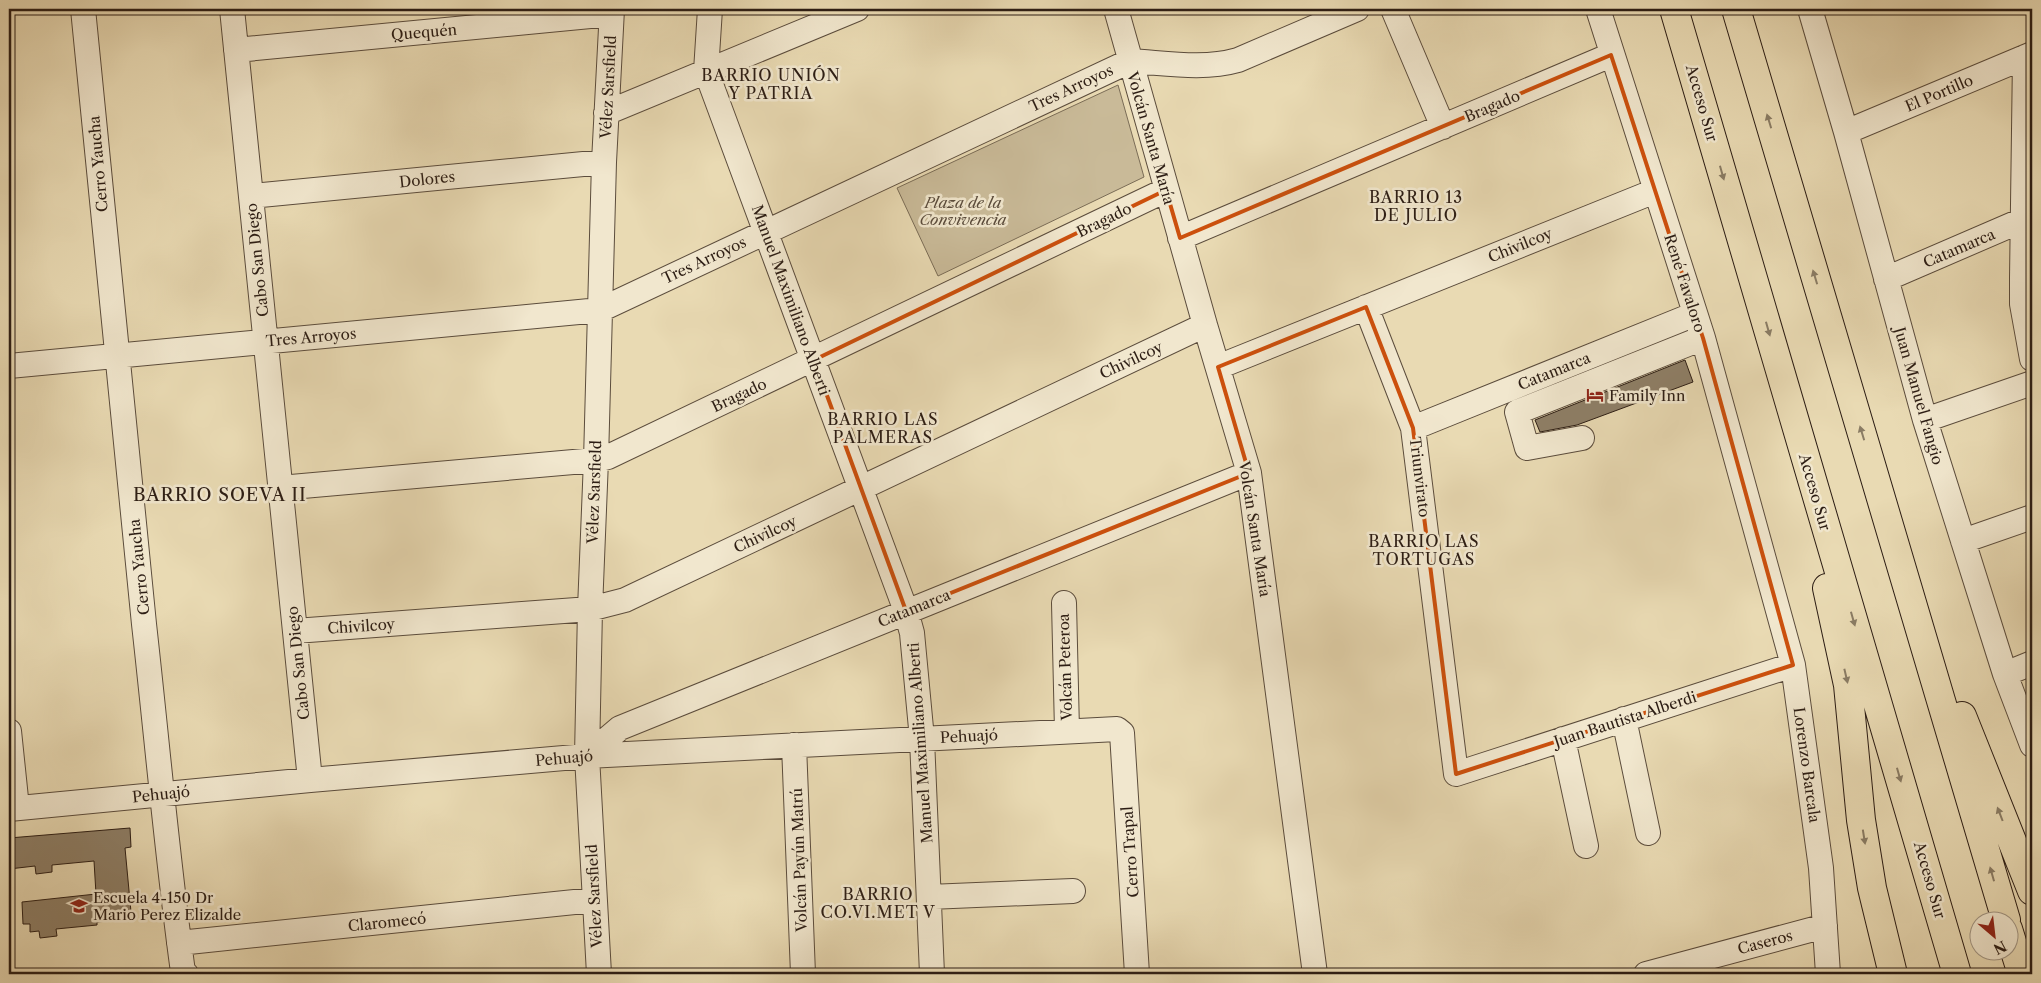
<svg xmlns="http://www.w3.org/2000/svg" width="2041" height="983" font-family="'Libre Caslon Text',serif">
	<style>
		.green { fill: #c9ba98; stroke: #7a6c56 }
		.building { fill: #8e7f67; stroke: #2c1d14 }
		.lines { fill: none; stroke-linecap: round; stroke-linejoin: round }
		.minor-casing { stroke: #5b4c3c; stroke-width: 26 }
		.highway-casing { stroke: #2c1d14; stroke-width: 30 }
		.minor { stroke: #f1e7ce; stroke-width: 24 }
		.highway { stroke: #e9dab3; stroke-width: 28 }
		.oneway { fill: #8a7c64 }
		.marked { fill: none; stroke: #cc500d; stroke-width: 4; stroke-linejoin: round }
		.labels { text-anchor: middle; dominant-baseline: central; stroke-width: 5; stroke-linejoin: round; paint-order: stroke }
		.street-label { font-size: 15px; fill: #2c1d14; stroke: #f1e7ce }
		.park-label { font-size: 15px; font-style: italic; fill: #5b4c3c; stroke: #f1e7ce }
		.poi-label { font-size: 15px; fill: #2c1d14; stroke: #f1e7ce; text-anchor: start }
		.neighbourhood-label { font-size: 16px; letter-spacing: 1px; fill: #2c1d14; stroke: #f1e7ce }
		.quarter-label { font-size: 18px; letter-spacing: 1px; fill: #2c1d14; stroke: #f1e7ce }
	</style>
	<rect width="100%" height="100%" fill="#e9dab3"/>
	<filter id="stains"><feTurbulence type="fractalNoise" baseFrequency=".004" numOctaves="4"/><feColorMatrix values="0 0 0 0 .2 0 0 0 0 .09 0 0 0 0 .02 0 0 0 .5 -.17"/></filter>
	<radialGradient id="worn" r=".72"><stop offset=".6" stop-color="#630" stop-opacity="0"/><stop offset="1" stop-color="#630" stop-opacity=".3"/></radialGradient>
	<path class="green" d="M1118,85L1144,177L938,276L897,188Z"/>
	<path class="building" d="M1685,360L1693,382L1577,425L1540,432L1535,420Z
		M130,828L131,847L125,848L131,912L107,915V921L97,922V925L56,929L57,936L40,938L39,931L30,932V924H23L22,902L96,894L94,861L52,865V872L36,874L35,866L9,869V838Z"/>
	<g class="lines">
		<g class="minor-casing">
			<path id="minor" d="M83,9C103,214 123,419 144,624C157,740 167,856 183,972L186,974
				M232,9L310,780
				M710,9L706,71L906,611L912,633L922,739L932,974
				M1116,9L1205,325L1249,473L1315,974
				M1393,9L1443,127
				M1598,9L1703,338L1793,665L1821,868L1828,974
				M1810,9L1846,132L1925,420L2005,674L2032,745
				M236,50L611,14
				M2025,57L2022,278V304L2032,359
				M606,113L857,9
				M1846,132L2032,54
				M251,196L604,162
				M1180,238L1611,55
				M1886,279L2032,216
				M1366,307L1413,428L1456,774L1793,665
				M9,366L600,310L1130,61C1166,63 1203,70 1238,60L1357,9
				M1218,367L1655,191
				M1925,420L2032,383
				M1413,428L1695,314
				M1582,438L1527,448L1517,412L1703,338
				M280,488L596,460L608,457L1166,190
				M1963,541L2032,517
				M1064,603L1067,731
				M295,631L590,609L625,600L1205,325
				M2005,674L2032,663
				M1624,719L1648,833
				M9,731L17,808
				M1563,739L1586,846
				M794,745L803,974
				M587,756L620,728L1249,473
				M9,809L310,780L587,756L1117,729L1122,733L1137,974
				M929,897L1073,891
				M179,943L594,900
				M599,974L587,756L590,609L596,460L604,162L612,9
				M1646,974L1825,926"/>
		</g>
		<g class="highway-casing">
			<path id="highway" d="M1674,9L1957,974
				M1736,9L2006,920
				M1827,588L1848,685L1861,820L1872,888L1893,974
				M1962,716L2032,891
				M2008,929L2022,974"/>
		</g>
		<use href="#minor" class="minor"/>
		<use href="#highway" class="highway"/>
	</g>
	<defs><path id="oneway-solid" d="M-6-.8H1V-3.2L6.5 0L1 3.2V.8H-6Z" transform="scale(1.25)"/></defs>
	<g class="oneway">
		<use href="#oneway-solid" transform="translate(1769 121) rotate(-107)"/>
		<use href="#oneway-solid" transform="translate(1722 173) rotate(74)"/>
		<use href="#oneway-solid" transform="translate(1815 277) rotate(-107)"/>
		<use href="#oneway-solid" transform="translate(1768 329) rotate(74)"/>
		<use href="#oneway-solid" transform="translate(1862 433) rotate(-107)"/>
		<use href="#oneway-solid" transform="translate(1853 619) rotate(74)"/>
		<use href="#oneway-solid" transform="translate(1846 676) rotate(77)"/>
		<use href="#oneway-solid" transform="translate(1899 775) rotate(74)"/>
		<use href="#oneway-solid" transform="translate(2000 814) rotate(-111)"/>
		<use href="#oneway-solid" transform="translate(1864 837) rotate(81)"/>
		<use href="#oneway-solid" transform="translate(1992 874) rotate(-106)"/>
	</g>
	<path class="marked" d="M1611,55L1703,338L1793,665L1456,774L1413,428L1366,307L1218,367L1249,473L906,611L814,360L1166,190L1180,238Z"/>
	<defs>
		<g id="hotel-bare" transform="scale(1.35)"><path d="M-6-4.5h1.5V1H6V5H4.5V3h-9V5H-6ZM-4 0a1.8 1.8 0 1 1 3.6 0ZM.5 0V-2.5h3Q6-2.5 6 0Z" fill="#8f2418" stroke="#f1e7ce" stroke-width="2.5" paint-order="stroke"/></g>
		<g id="school-bare" transform="scale(1.35)"><path d="M0-5L7-2L0 1L-7-2ZM-4 1L0 2.5L4 1V4Q0 6-4 4Z" fill="#8f2418" stroke="#f1e7ce" stroke-width="2.5" paint-order="stroke"/></g>
	</defs>
	<g fill-rule="evenodd">
		<use href="#hotel-bare" x="1595" y="395"/>
		<use href="#school-bare" x="79" y="906"/>
	</g>
	<g class="labels">
		<g class="street-label">
			<text transform="translate(424 32) rotate(-5)">Quequén</text>
			<text transform="translate(608 87) rotate(-87)">Vélez Sarsfield</text>
			<text transform="translate(1071 88) rotate(-25)">Tres Arroyos</text>
			<text transform="translate(1939 93) rotate(-23)">El Portillo</text>
			<text transform="translate(1702 103) rotate(74)">Acceso Sur</text>
			<text transform="translate(1492 106) rotate(-23)">Bragado</text>
			<text transform="translate(1151 138) rotate(74)">Volcán Santa María</text>
			<text transform="translate(98 164) rotate(-95)">Cerro Yaucha</text>
			<text transform="translate(427 179) rotate(-6)">Dolores</text>
			<text transform="translate(1104 220) rotate(-26)">Bragado</text>
			<text transform="translate(1520 245) rotate(-22)">Chivilcoy</text>
			<text transform="translate(1959 248) rotate(-23)">Catamarca</text>
			<text transform="translate(257 260) rotate(-96)">Cabo San Diego</text>
			<text transform="translate(704 260) rotate(-25)">Tres Arroyos</text>
			<text transform="translate(1685 283) rotate(72)">René Favaloro</text>
			<text transform="translate(791 300) rotate(70)">Manuel Maximiliano Alberti</text>
			<text transform="translate(311 337) rotate(-5)">Tres Arroyos</text>
			<text transform="translate(1131 360) rotate(-25)">Chivilcoy</text>
			<text transform="translate(1554 371) rotate(-22)">Catamarca</text>
			<text transform="translate(739 395) rotate(-25)">Bragado</text>
			<text transform="translate(1919 396) rotate(74)">Juan Manuel Fangio</text>
			<text transform="translate(1420 477) rotate(83)">Triunvirato</text>
			<text transform="translate(594 492) rotate(-88)">Vélez Sarsfield</text>
			<text transform="translate(1815 492) rotate(74)">Acceso Sur</text>
			<text transform="translate(1255 529) rotate(81)">Volcán Santa María</text>
			<text transform="translate(765 534) rotate(-25)">Chivilcoy</text>
			<text transform="translate(139 567) rotate(-96)">Cerro Yaucha</text>
			<text transform="translate(914 608) rotate(-22)">Catamarca</text>
			<text transform="translate(361 626) rotate(-4)">Chivilcoy</text>
			<text transform="translate(298 663) rotate(-96)">Cabo San Diego</text>
			<text transform="translate(1065 667) rotate(-92)">Volcán Peteroa</text>
			<text transform="translate(1625 719) rotate(-18)">Juan Bautista Alberdi</text>
			<text transform="translate(969 736) rotate(-3)">Pehuajó</text>
			<text transform="translate(920 743) rotate(-94)">Manuel Maximiliano Alberti</text>
			<text transform="translate(564 758) rotate(-5)">Pehuajó</text>
			<text transform="translate(1807 765) rotate(82)">Lorenzo Barcala</text>
			<text transform="translate(161 794) rotate(-6)">Pehuajó</text>
			<text transform="translate(1130 852) rotate(-94)">Cerro Trapal</text>
			<text transform="translate(799 860) rotate(-92)">Volcán Payún Matrú</text>
			<text transform="translate(1930 880) rotate(74)">Acceso Sur</text>
			<text transform="translate(594 896) rotate(-93)">Vélez Sarsfield</text>
			<text transform="translate(387 922) rotate(-6)">Claromecó</text>
			<text transform="translate(1765 942) rotate(-15)">Caseros</text>
		</g>
		<g class="park-label">
			<text x="963" y="202">Plaza de la<tspan x="963" dy="17">Convivencia</tspan></text>
		</g>
		<g class="poi-label">
			<text x="1609" y="395">Family Inn</text>
			<text x="93" y="897">Escuela 4-150 Dr<tspan x="93" dy="17">Mario Perez Elizalde</tspan></text>
		</g>
		<g class="neighbourhood-label">
			<text x="771" y="75">BARRIO UNIÓN<tspan x="771" dy="18">Y PATRIA</tspan></text>
			<text x="1416" y="197">BARRIO 13<tspan x="1416" dy="18">DE JULIO</tspan></text>
			<text x="883" y="419">BARRIO LAS<tspan x="883" dy="18">PALMERAS</tspan></text>
			<text x="1424" y="541">BARRIO LAS<tspan x="1424" dy="18">TORTUGAS</tspan></text>
			<text x="878" y="894">BARRIO<tspan x="878" dy="18">CO.VI.MET V</tspan></text>
		</g>
		<g class="quarter-label">
			<text x="220" y="495">BARRIO SOEVA II</text>
		</g>
	</g>
	<rect width="2041" height="983" fill="none" stroke="#e9dab3" stroke-width="30"/>
	<rect x="10" y="10" width="2021" height="963" fill="none" stroke="#2c1d14" stroke-width="2.5"/>
	<rect x="15" y="15" width="2011" height="953" fill="none" stroke="#2c1d14"/>
	<g transform="translate(1994 936) rotate(152)"><circle r="24" fill="#f1e7ce" stroke="#a29684"/>
	<path d="M0-4L9 19L0 12L-9 19Z" fill="#8f2418"/>
	<text y="-8" font-size="14" font-weight="bold" text-anchor="middle" fill="#2c1d14">N</text>
	</g>
	<rect width="100%" height="100%" filter="url(#stains)"/>
	<rect width="100%" height="100%" fill="url(#worn)"/>
</svg>
